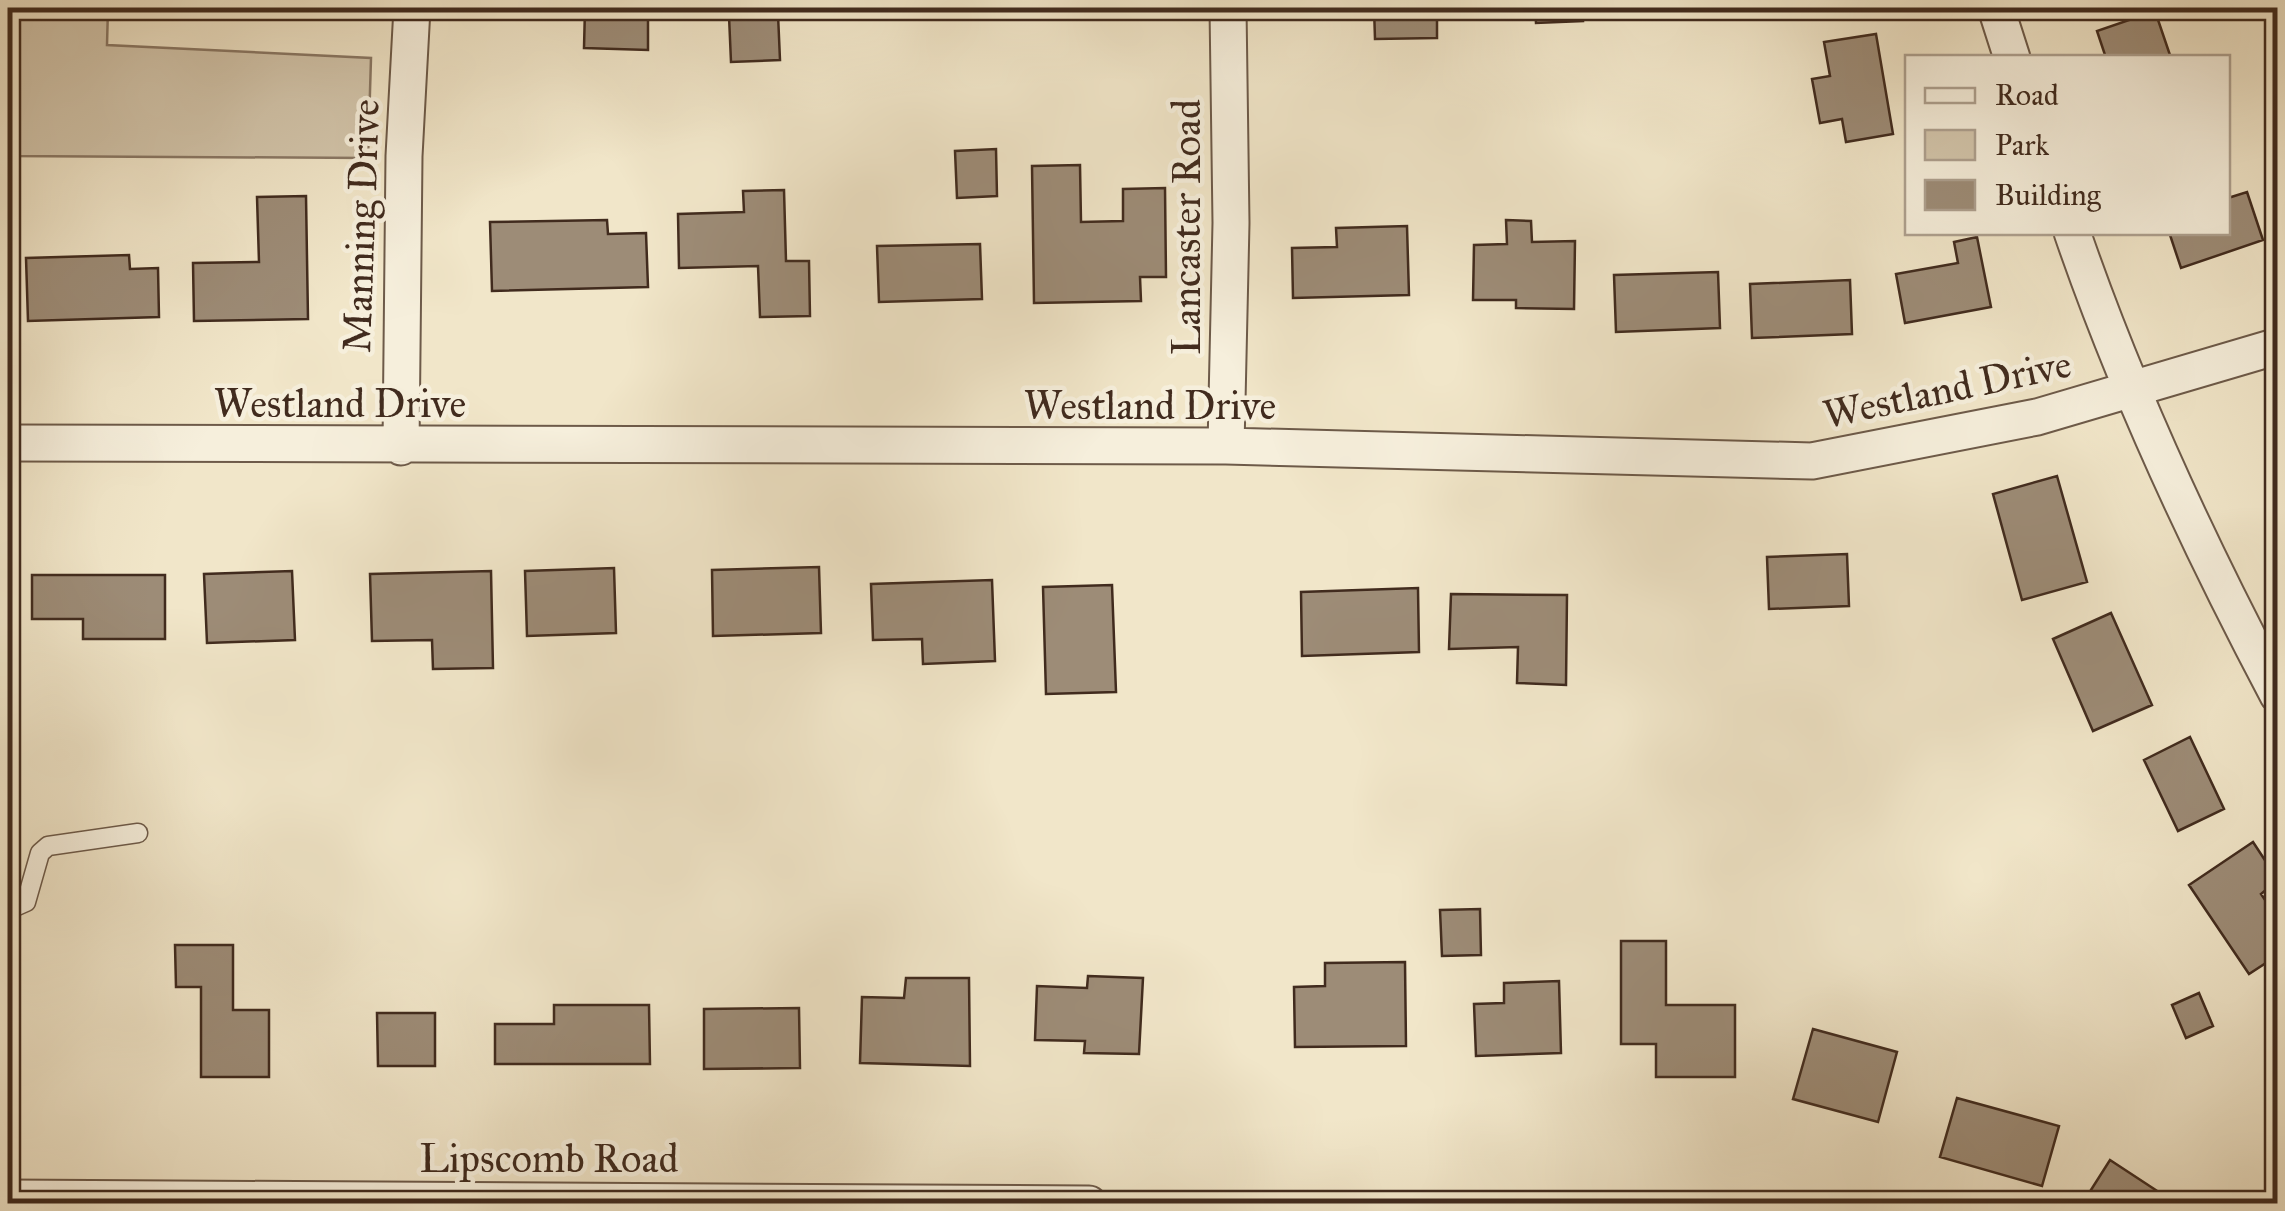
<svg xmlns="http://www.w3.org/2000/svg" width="2285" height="1211" font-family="'IM FELL Great Primer',serif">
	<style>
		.green { fill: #d3c6ac; stroke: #8a7865; stroke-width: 2.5 }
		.building { fill: #9d8c77; stroke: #412b1e; stroke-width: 2.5 }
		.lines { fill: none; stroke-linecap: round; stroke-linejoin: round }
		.lane-casing { stroke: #6d5a49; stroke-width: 21 }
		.street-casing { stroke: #6d5a49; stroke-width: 39 }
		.lane { stroke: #f6efdc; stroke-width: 18 }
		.street { stroke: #f6efdc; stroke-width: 35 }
		.labels { text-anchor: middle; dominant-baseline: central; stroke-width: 9; stroke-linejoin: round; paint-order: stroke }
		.street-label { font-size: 40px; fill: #412b1e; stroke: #f6efdc }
	</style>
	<rect width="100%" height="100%" fill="#f1e6c9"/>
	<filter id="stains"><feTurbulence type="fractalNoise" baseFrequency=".002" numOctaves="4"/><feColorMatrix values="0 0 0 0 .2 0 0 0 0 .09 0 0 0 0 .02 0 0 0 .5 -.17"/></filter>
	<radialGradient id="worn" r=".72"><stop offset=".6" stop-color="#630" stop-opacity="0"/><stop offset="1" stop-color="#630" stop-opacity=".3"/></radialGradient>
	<path class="green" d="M8,8H108L107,45L371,58L368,158L8,156Z"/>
	<path class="building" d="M585,8H648V50L584,48Z
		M1374,8H1457V18L1437,19V38L1375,39Z
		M1535,8H1582L1583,21L1536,23Z
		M1780,8H1827L1783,18Z
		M2155,11L2171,58H2106L2097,31Z
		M778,14L780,60L731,62L729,16Z
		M1876,34L1893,134L1846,142L1842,119L1820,123L1812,79L1830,76L1824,42Z
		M996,149L997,196L957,198L955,151Z
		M1080,165L1081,222L1123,221V189L1165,188L1166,277H1140L1141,301L1034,303L1032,166Z
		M784,190L786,261H809L810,316L760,317L758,266L679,268L678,214L744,212L743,191Z
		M2247,192L2263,240L2181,268L2169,232H2228V198Z
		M306,196L308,319L194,321L193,263L259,262L257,197Z
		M607,220L608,234L646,233L648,287L492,291L490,222Z
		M1506,220L1531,221L1532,242L1575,241L1574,309L1516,308V300H1473L1474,245L1507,244Z
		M1407,226L1409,295L1293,298L1292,248L1337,247L1336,228Z
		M1977,237L1991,307L1905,323L1896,274L1958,263L1954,242Z
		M980,244L982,299L879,302L877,246Z
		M129,255L130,269L158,268L159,317L28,321L26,258Z
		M1718,272L1720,328L1616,332L1614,275Z
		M1850,280L1852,334L1752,338L1750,284Z
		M2057,476L2087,582L2022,600L1993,494Z
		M1847,554L1849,606L1769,609L1767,557Z
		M819,567L821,633L713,636L712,570Z
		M614,568L616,633L527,636L525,571Z
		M292,571L295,640L207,643L204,574Z
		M491,571L493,668L433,669L432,640L372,641L370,574Z
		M32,575H165V639H83V619H32Z
		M992,580L995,661L923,664L922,639L873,640L871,584Z
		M1112,585L1116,692L1046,694L1043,587Z
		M1418,588L1419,652L1302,656L1301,592Z
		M1451,594L1567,595L1566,685L1517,683L1518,647L1449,649Z
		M2111,613L2152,705L2093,731L2053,639Z
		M2190,737L2224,809L2178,831L2144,760Z
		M2253,842L2278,880L2261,894L2278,919V955L2249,974L2189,885Z
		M1480,909L1481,955L1442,956L1440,910Z
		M1621,941H1666V1005H1735V1077H1656V1044H1621Z
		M175,945H233V1010H269V1077H201V987H176Z
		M1405,962L1406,1046L1295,1047L1294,987L1325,986V963Z
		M1088,976L1143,978L1139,1054L1084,1053L1085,1041L1035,1040L1037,986L1087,988Z
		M906,978H969L970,1066L860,1063L862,997L904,998Z
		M1559,981L1561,1053L1476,1056L1474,1004L1504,1003V983Z
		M2199,993L2213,1026L2186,1038L2172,1005Z
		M554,1005H649L650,1064H495V1024H554Z
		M799,1008L800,1068L704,1069V1009Z
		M377,1013H435V1066H378Z
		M1813,1029L1897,1052L1878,1122L1793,1099Z
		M1957,1098L2059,1126L2042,1186L1940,1157Z
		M2110,1160L2177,1204H2082Z"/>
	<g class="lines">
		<g class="lane-casing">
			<path id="lane" d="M8,910L26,902L40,853L48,846L138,833"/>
		</g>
		<g class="street-casing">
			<path id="street" d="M1996,8L2012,58
				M2072,232C2127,392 2199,546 2278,695
				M8,443L1226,446L1812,461L2037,417L2278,346
				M1226,446L1231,223L1228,8
				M401,447L404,156L412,8
				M8,1198L1089,1204"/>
		</g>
		<use href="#lane" class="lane"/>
		<use href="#street" class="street"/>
	</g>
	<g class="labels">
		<g class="street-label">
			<text transform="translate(361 226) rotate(-88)">Manning Drive</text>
			<text transform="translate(1186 227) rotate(-90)">Lancaster Road</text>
			<text transform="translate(1947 389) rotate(-12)">Westland Drive</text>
			<text x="340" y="403">Westland Drive</text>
			<text x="1150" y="405">Westland Drive</text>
			<text x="549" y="1158">Lipscomb Road</text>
		</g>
	</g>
	<rect width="2285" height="1211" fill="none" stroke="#f1e6c9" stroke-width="40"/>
	<rect x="10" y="10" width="2265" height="1191" fill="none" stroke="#412b1e" stroke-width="5"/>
	<rect x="20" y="20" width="2245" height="1171" fill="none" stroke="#412b1e" stroke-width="2.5"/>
	<rect x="1905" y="55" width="325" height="180" fill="#f6efdc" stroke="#aea190" stroke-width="2.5"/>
	<rect x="1925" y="88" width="50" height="15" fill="#f6efdc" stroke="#aea190" stroke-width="2.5"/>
	<text x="1995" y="105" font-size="30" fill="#412b1e">Road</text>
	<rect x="1925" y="130" width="50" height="30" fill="#d3c6ac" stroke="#aea190" stroke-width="2.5"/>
	<text x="1995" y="155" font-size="30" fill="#412b1e">Park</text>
	<rect x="1925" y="180" width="50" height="30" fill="#9d8c77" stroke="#aea190" stroke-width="2.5"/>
	<text x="1995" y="205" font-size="30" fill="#412b1e">Building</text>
	<rect width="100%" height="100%" filter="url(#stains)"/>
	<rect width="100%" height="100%" fill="url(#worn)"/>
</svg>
